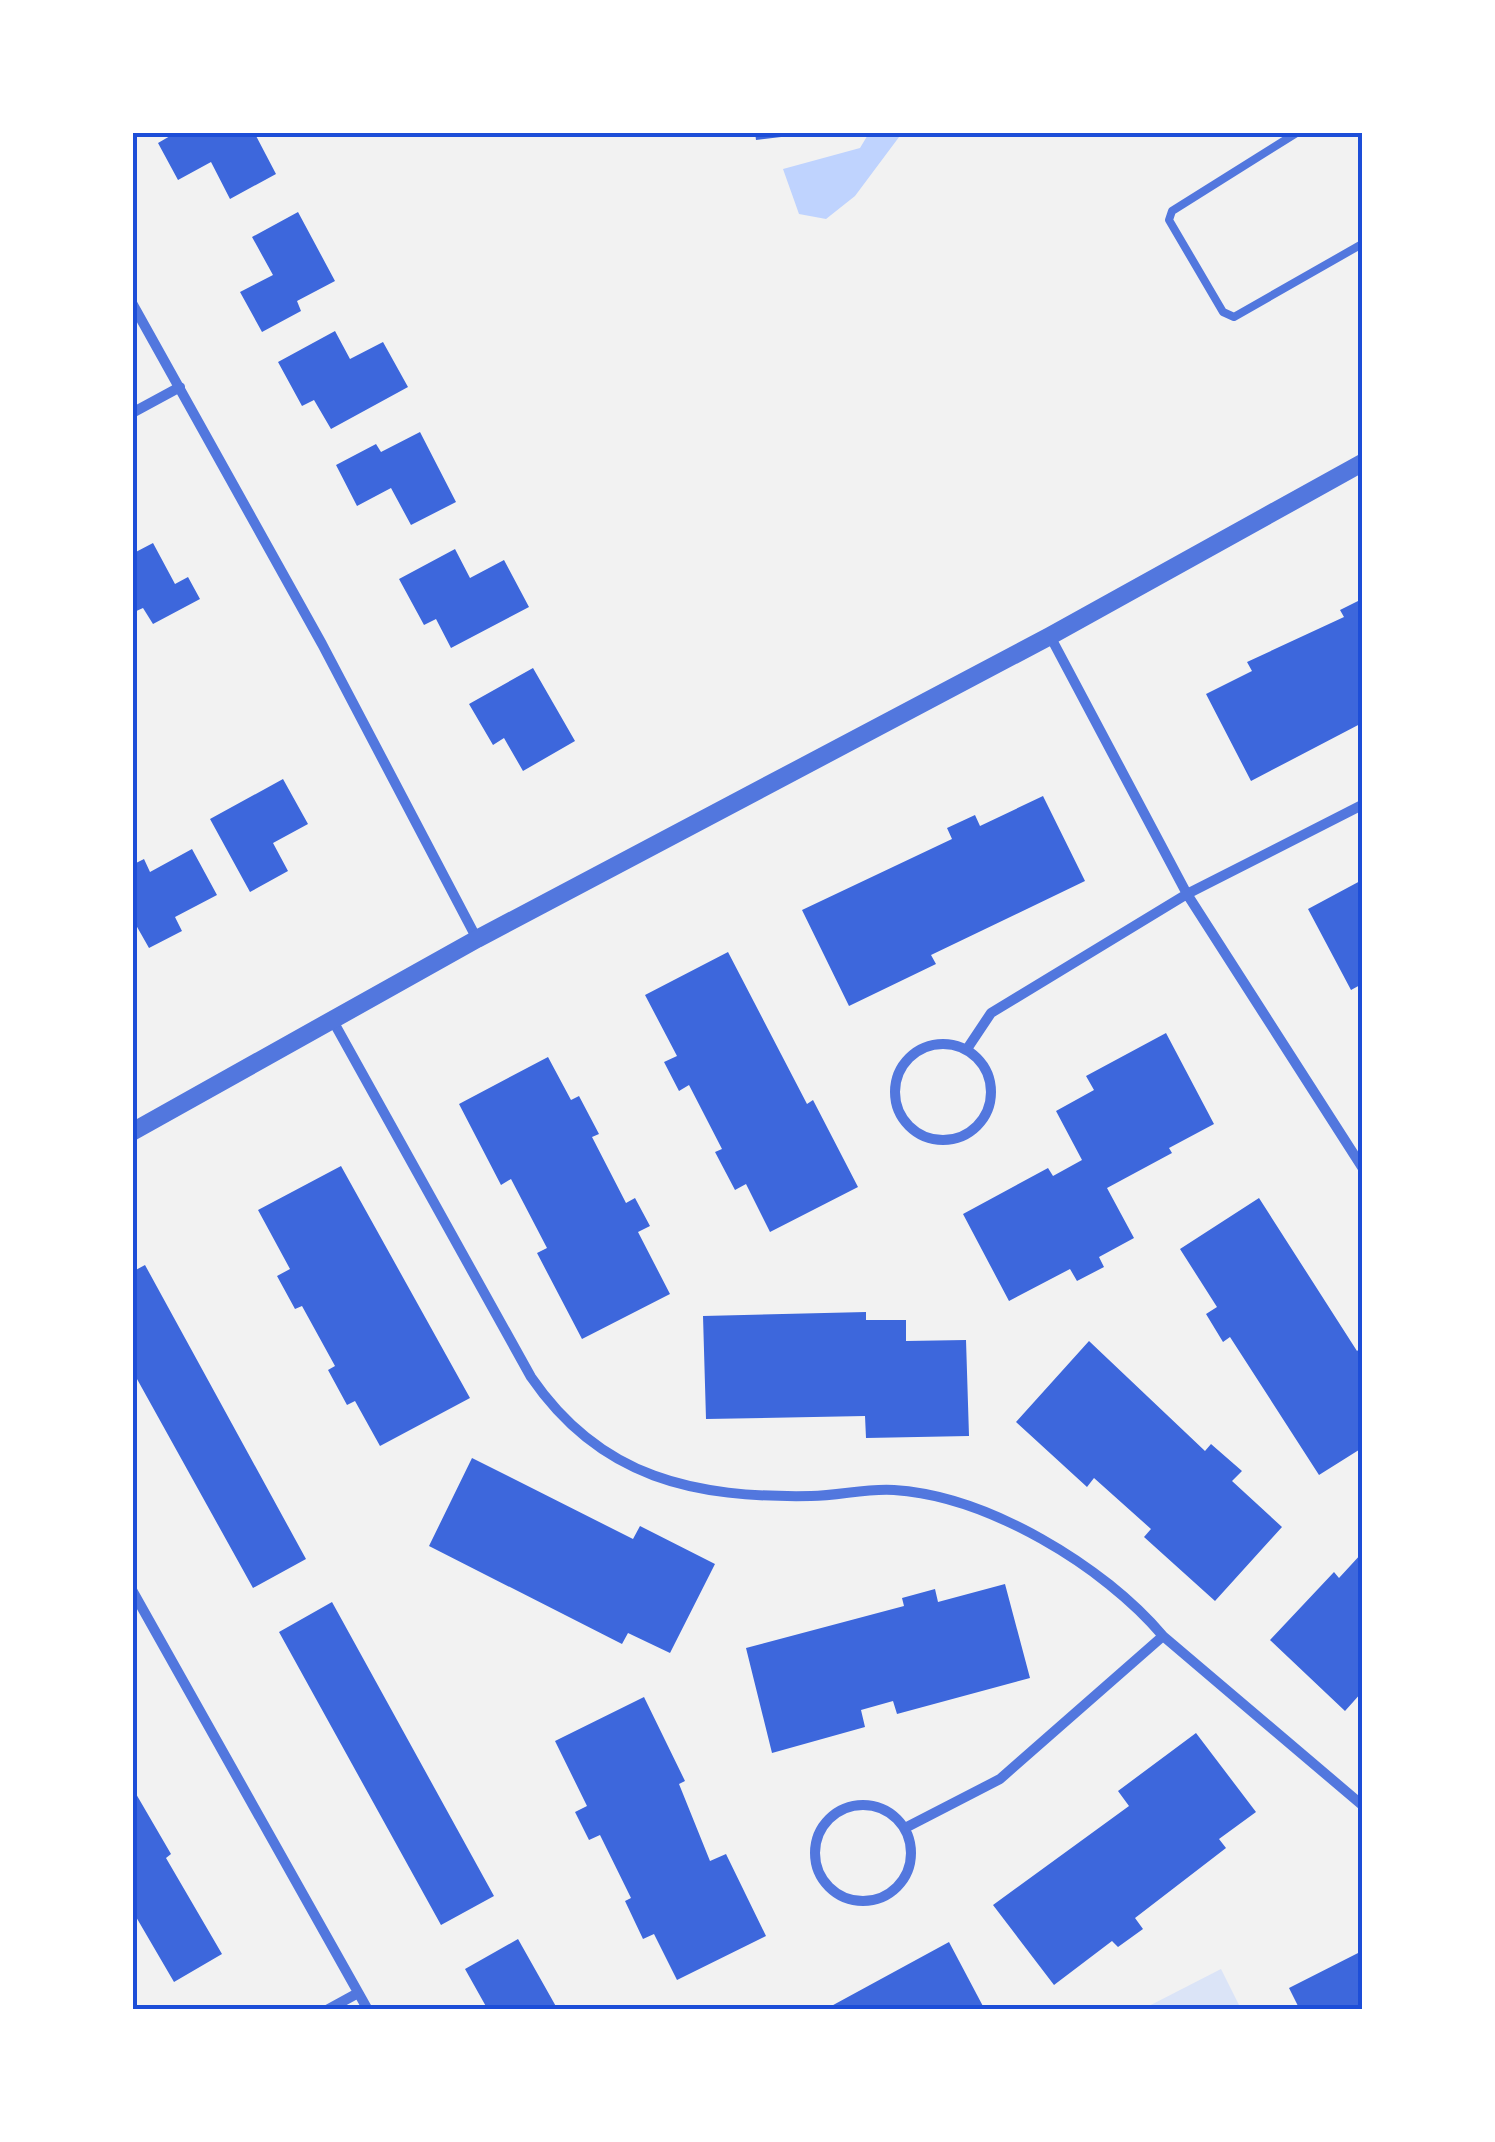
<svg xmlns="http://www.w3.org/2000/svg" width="1495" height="2142" font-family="'Golos Text',sans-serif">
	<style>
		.green { fill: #dbe4f7 }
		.water { fill: #bfd3fe }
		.building { fill: #3d67dc }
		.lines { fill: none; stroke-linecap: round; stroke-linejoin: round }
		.service { stroke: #5277de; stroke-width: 8 }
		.minor { stroke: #5277de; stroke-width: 10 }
		.tertiary { stroke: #5277de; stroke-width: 18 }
		.neatline { fill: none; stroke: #1d4ed8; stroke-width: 4 }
	</style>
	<rect width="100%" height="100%" fill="#f2f2f2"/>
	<path class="green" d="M1221,1969L1241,2009H1143Z"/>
	<path class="water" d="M869,133H902L855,196L826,219L799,214L783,169L860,148Z"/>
	<path class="building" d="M177,132H254L276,174L230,199L211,162L178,180L158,143Z
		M755,132H797L798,135L756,140Z
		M298,212L335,281L297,301L301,311L262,332L240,292L273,275L252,237Z
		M335,331L350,359L383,342L408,387L331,429L314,400L302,406L278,362Z
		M420,432L456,502L411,525L391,488L357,506L336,465L376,444L381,452Z
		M153,543L175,584L188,577L200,599L153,624L143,608L132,613V554Z
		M455,549L470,578L504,560L529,607L451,648L436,619L424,625L399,579Z
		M1362,599V723L1251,781L1206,694L1252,671L1247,662L1344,617L1340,610Z
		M533,668L575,741L523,771L504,738L493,745L469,704Z
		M283,779L308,824L273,843L288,871L250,892L210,819Z
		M1043,796L1085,881L931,955L936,964L849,1006L802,910L952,839L947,828L975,815L980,826Z
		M192,849L217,895L175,917L182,931L149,948L132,918V865L144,859L150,872Z
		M1362,880V984L1351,990L1308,909Z
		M728,952L807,1104L813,1100L858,1187L770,1232L746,1184L735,1190L715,1152L722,1149L689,1085L679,1091L664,1062L677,1056L645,995Z
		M1166,1033L1214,1124L1169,1148L1172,1153L1107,1188L1134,1238L1099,1257L1104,1267L1077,1281L1070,1269L1009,1301L963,1214L1048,1168L1053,1176L1082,1160L1056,1111L1094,1090L1086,1076Z
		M548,1057L571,1100L579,1096L599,1134L592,1137L626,1203L635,1198L650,1226L638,1232L670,1294L582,1339L537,1253L547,1248L511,1179L501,1185L459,1104Z
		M341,1166L470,1398L380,1446L355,1401L347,1405L328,1370L335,1366L302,1306L295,1309L277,1276L290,1269L258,1210Z
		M1259,1198L1357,1351L1362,1347V1448L1319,1475L1230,1337L1223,1342L1206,1314L1217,1307L1180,1249Z
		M145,1265L306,1559L253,1588L132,1370V1272Z
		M866,1312V1320H906V1341L966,1340L969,1436L866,1438L865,1416L706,1419L703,1316Z
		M1089,1341L1205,1451L1211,1444L1242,1471L1232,1481L1282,1527L1215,1601L1144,1537L1151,1529L1094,1478L1087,1487L1016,1422Z
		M472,1458L633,1539L640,1526L715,1564L670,1653L628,1633L622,1644L429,1546Z
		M1362,1553V1692L1345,1711L1270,1640L1334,1572L1339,1578Z
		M1005,1584L1030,1678L897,1714L893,1701L861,1710L865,1727L772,1753L746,1648L904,1606L902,1598L935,1589L938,1602Z
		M332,1602L494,1896L441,1925L279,1632Z
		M644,1697L685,1781L679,1784L710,1861L726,1854L766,1936L677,1980L654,1934L643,1939L625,1901L631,1898L600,1835L589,1840L575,1812L587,1806L555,1741Z
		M1196,1733L1256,1812L1219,1839L1226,1848L1135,1918L1143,1929L1118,1947L1112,1941L1054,1985L993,1905L1129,1806L1118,1791Z
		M132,1787L171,1854L166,1858L222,1954L174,1982L132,1910Z
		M518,1939L558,2010H488L465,1969Z
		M949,1942L985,2010H824Z
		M1362,1951V2010H1300L1289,1988Z"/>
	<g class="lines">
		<path class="service" d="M1298,132L1172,211L1169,220L1223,312L1234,317L1362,244"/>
		<path class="minor" d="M132,303L322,644L477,939
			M132,413L180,387
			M1050,636L1187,894L1362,1167
			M333,1021L531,1377C601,1479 695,1498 811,1496C839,1496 866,1488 894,1490C988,1496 1104,1566 1163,1636L1362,1805
			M895 1092a48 48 0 1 1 96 0a48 48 0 1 1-96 0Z
			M967,1049L991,1013L1187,894L1362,805
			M132,1590L368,2010
			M815 1853a48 48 0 1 1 96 0a48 48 0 1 1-96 0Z
			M905,1828L1000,1779L1163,1636
			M327,2010L358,1993"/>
		<path class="tertiary" d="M132,1132L477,939L1050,636L1362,463"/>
	</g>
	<rect width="1495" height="2142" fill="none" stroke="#ffffff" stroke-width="270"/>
	<rect x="135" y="135" width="1225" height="1872" class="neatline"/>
</svg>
